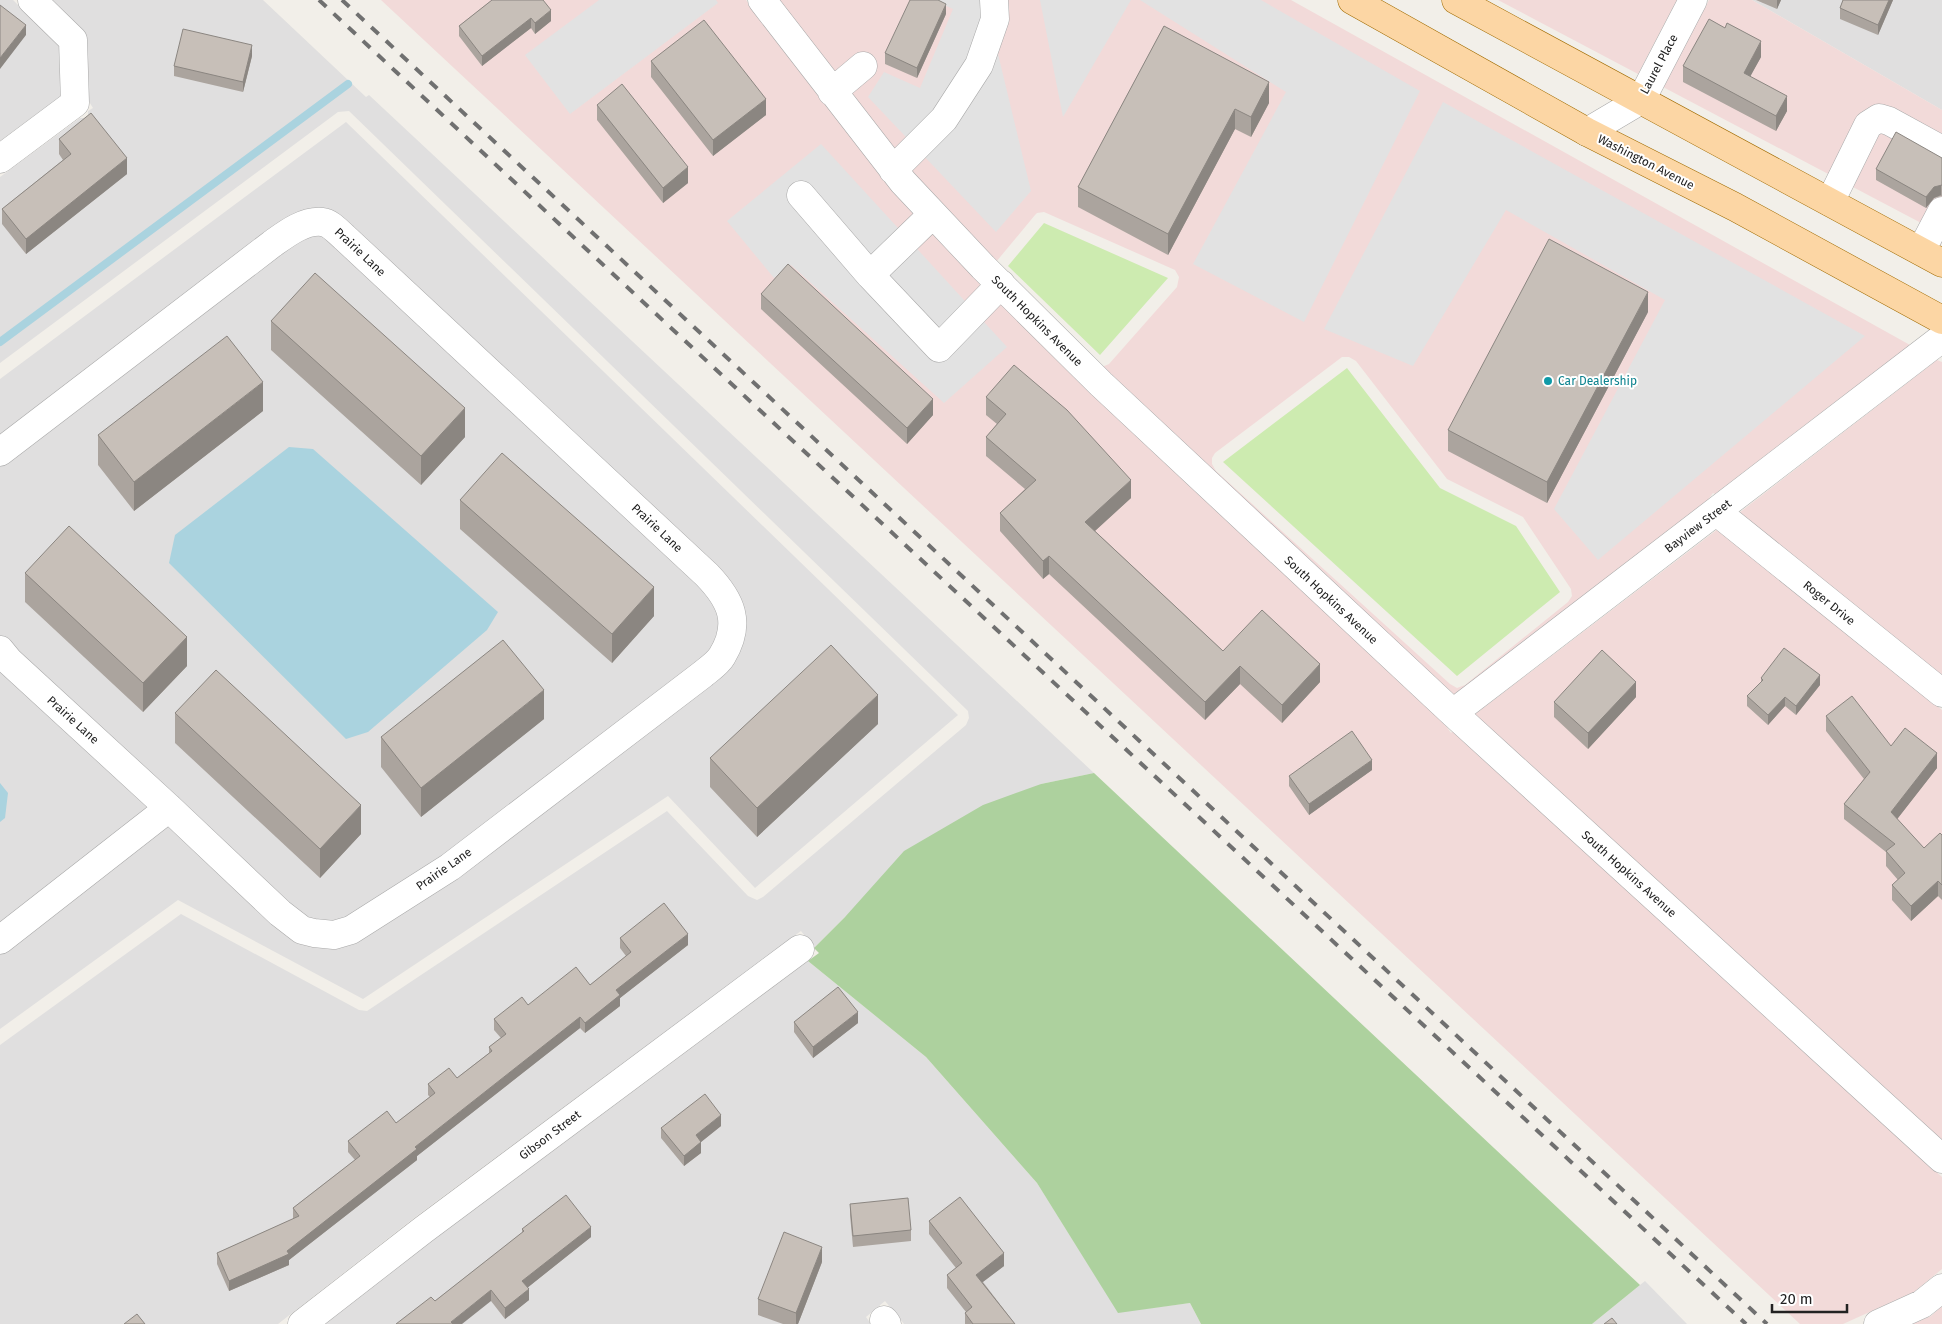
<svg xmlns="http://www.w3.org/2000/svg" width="1942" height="1324" font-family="'Fira Sans',sans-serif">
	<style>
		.residential { fill: #e0dfdf }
		.commercial { fill: #f2dad9; fill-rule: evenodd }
		.grass { fill: #cdebb0 }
		.forest { fill: #add19e }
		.parking { fill: #e2e2e2 }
		.water { fill: #aad3df }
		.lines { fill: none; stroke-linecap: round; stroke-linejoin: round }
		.stream { stroke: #aad3df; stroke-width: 8 }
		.minor-casing { stroke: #a9a9a9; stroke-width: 29 }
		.major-casing { stroke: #a06b00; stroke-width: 29 }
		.minor { stroke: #fff; stroke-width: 28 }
		.major { stroke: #fcd6a4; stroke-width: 28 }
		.rail { stroke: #707070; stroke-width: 4; stroke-dasharray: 10 10; stroke-linecap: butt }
		.wall { fill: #aba49e }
		.shaded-wall { fill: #8b8681 }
		.building { fill: #c7bfb8; stroke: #8b8681 }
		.culture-dot { fill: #0f9aa8; stroke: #fff; stroke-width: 2 }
		.labels { text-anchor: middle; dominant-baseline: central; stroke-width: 4; stroke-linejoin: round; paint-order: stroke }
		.street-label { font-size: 12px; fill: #222; stroke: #fff }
		.culture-label { font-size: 12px; fill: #0d838f; stroke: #fff; text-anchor: start }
	</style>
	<rect width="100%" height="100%" fill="#f2efe9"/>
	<path class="residential" d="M0,0H13L59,45L61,96L0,141Z
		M50,0H263L366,97L369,95L1094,773L1041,784L845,917L814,948L801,931L414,1218L278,1324H0V1045L181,914L359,1010L367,1011L667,811L748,896L757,900L763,897L966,725L969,718L968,711L349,111L338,112L0,363V177L80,118H88V111L93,108L88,100Z
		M1752,0H1942V110Z
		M346,122L958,715L755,888L668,796L363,999L178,900L0,1029V379Z
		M808,961L926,1057L1037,1183L1118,1312L1190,1303L1201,1324H904L885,1301L866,1317L871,1324H325L432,1241Z
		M1645,1281L1687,1324H1592L1640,1285Z"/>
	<path class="commercial" d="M381,0H746L893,190L1089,390L1443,722L1451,733L1453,731L1942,1177V1269L1914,1292L1843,1324H1800Z
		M778,0H1291L1910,345L1715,494L1713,493L1707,501L1452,696L1102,367L1109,364L1177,287L1179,277L1175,270L1044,212L1037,213L1035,215L996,262L912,173ZM1342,357H1349L1356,361L1447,479L1523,517L1571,589L1572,596L1568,602L1465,685L1457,688L1450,684L1216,471L1212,464V458L1215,453Z
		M1498,0H1677L1638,74Z
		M1709,0H1752L1942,110V234L1663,87Z
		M1937,360L1942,362V677L1739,513Z
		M1718,529L1942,710V1142L1474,715Z
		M1942,1306V1324H1912L1931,1316Z"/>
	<path class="grass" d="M1044,223L1168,278L1100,355L1008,266Z
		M1347,368L1440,488L1516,526L1560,592L1457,676L1223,462Z"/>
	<path class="forest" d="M1094,773L1640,1285L1592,1324H1201L1190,1303L1118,1313L1037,1183L926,1057L808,961L819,953L814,948L845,917L904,851L983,805L1041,784Z"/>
	<path class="parking" d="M599,0H716L718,3L570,114L525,55Z
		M933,0H985L1031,191L996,232L868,97L884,72L920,88L953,9Z
		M1040,0H1131L1063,117Z
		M1140,0H1261L1420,91L1304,322L1193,264L1286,92Z
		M1443,102L1865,336L1598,560L1554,509L1665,300L1506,210L1413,366L1324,329Z
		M821,144L1007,347L944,403L791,265L774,278L727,221Z"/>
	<path class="water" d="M289,447L313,449L498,612L487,630L368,732L346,739L169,563L175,535Z
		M0,783L8,793L5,818L0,822Z"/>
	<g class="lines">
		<path class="stream" d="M0,342L348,84"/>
		<g class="minor-casing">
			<path id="minor" d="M762,0L903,182L983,267L1101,384L1453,713L1942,1159
				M832,92L863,66
				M1587,132L1641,100L1693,0
				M0,159L75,103L73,40L32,0
				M893,170L944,119L979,65L995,19L994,0
				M801,195L870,275
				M1830,202L1868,125L1879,118L1889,121L1942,150
				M933,214L870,275L939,348L1001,284
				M1921,251L1942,211
				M0,452L272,244C286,234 304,220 322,222C331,223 338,232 344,237L707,575C731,600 742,623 722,656C718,663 709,669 703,674L450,867L351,930L334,935L314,933L302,930L280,913L169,808L9,661L0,650
				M1717,512L1942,693
				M1453,713L1942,338
				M0,940L169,808
				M884,1320L887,1324
				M302,1324L423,1230L800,949
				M1878,1324L1922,1304L1942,1288"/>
		</g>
		<g class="major-casing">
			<path id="major" d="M1352,0L1587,132L1735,207L1942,320
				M1456,0L1942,263"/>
		</g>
		<use href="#minor" class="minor"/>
		<use href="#major" class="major"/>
		<path class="rail" d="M319,0L642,301L1746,1324
			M342,0L1767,1324"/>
	</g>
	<path class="wall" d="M492,0L551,21L535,34L531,28L482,66L459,36V26Z
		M1756,0H1781L1777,9Z
		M1843,0H1893L1878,35L1840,19V8Z
		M946,14L917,78L885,64V53Z
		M1164,26L1269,103L1251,137L1235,129L1168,255L1078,207V187Z
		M252,56L243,92L174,76V66Z
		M1761,57L1750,76L1787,111L1776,131L1683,82V66Z
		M651,61L766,115L713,156L651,77Z
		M597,105L688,183L663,203L597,120Z
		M59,139L127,174L26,254L2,224V209L63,160L59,154Z
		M1942,158V196L1934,198L1926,208L1876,180V169Z
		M761,294L933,415L907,444L761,309Z
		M1648,312L1547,503L1448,451V430Z
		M271,321L465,437L421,485L271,350Z
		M986,397L1131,498L1095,531L1223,651L1320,682L1282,723L1240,684L1205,720L1049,574L1043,579L1000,531V513L1025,489L986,456V437L997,424L986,415Z
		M263,411L134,511L98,465V435Z
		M460,500L654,616L612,663L460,529Z
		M25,573L187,666L143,712L25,602Z
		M1761,678L1820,685L1796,715L1785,706L1768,725L1747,706V696L1761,682Z
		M1636,697L1588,749L1554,717V702Z
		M175,713L361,834L320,878L175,743Z
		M1826,716L1937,768L1897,819L1924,848L1942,835V900L1938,896L1911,921L1892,900V885L1898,880L1886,866V852L1844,819V804L1864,779L1826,731Z
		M544,719L421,817L381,767V737Z
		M878,724L757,837L710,787V758Z
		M1372,770L1309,815L1289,786V776Z
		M620,938L688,945L620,998V1006L585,1033L580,1028L417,1156V1160L289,1260V1265L229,1291L217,1264V1253L293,1219V1208L355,1160L348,1152V1141L396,1123L430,1097L428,1095V1084L457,1078L489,1053V1047L501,1038L494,1030V1019L528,1005L590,985L626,956L620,948Z
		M794,1022L858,1023L813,1058L794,1032Z
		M721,1126L701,1142V1153L684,1166L661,1138V1128Z
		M850,1204L911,1230V1241L853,1247L850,1215Z
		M929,1221L1004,1266L983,1282L1015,1324H965V1313L966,1312L947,1288V1275L956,1268L929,1234Z
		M522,1229L591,1237L527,1288L529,1300L505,1319L491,1301H435L522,1233Z
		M822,1262L798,1324H783L758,1315V1299Z"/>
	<path class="shaded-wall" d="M1777,0H1781L1777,9Z
		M1889,0H1893L1878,35V25Z
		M946,4V14L917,78V68Z
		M551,10V21L535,34V23Z
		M531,18V28L482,66V56Z
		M26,25V35L0,69V58Z
		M1761,41V57L1744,88V73Z
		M252,45V56L243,92V82Z
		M1269,82V103L1251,137V117Z
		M1787,96V111L1776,131V116Z
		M766,99V115L713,156V140Z
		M1235,109V129L1168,255V234Z
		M127,158V174L26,254V239Z
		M688,167V183L663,203V188Z
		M1941,185V195L1934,198L1926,208V197L1934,187Z
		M1648,292V312L1547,503V482Z
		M263,382V411L134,511V482Z
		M933,399V415L907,444V428Z
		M465,408V437L421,485V456Z
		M1131,480V498L1085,540V522Z
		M1049,556V574L1043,579V561Z
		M654,587V616L612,663V634Z
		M187,637V666L143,712V683Z
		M1320,664V682L1282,723V705Z
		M1240,666V684L1205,720V702Z
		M1820,675V685L1796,715V706Z
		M1636,682V697L1588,749V733Z
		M544,690V719L421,817V788Z
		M878,695V724L757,837V808Z
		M1785,697V706L1768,725V715Z
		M1937,753V768L1891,827V812Z
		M1372,760V770L1309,815V804Z
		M361,805V834L320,878V849Z
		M1938,881V896L1911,921V906Z
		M688,934V945L620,998V1006L585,1033V1023L616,990Z
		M858,1012V1023L813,1058V1047Z
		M580,1017V1028L417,1156V1160L289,1260V1265L229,1291V1281L287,1251L415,1147Z
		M721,1115V1126L696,1146V1135Z
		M701,1142V1153L684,1166V1156Z
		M591,1227V1237L522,1292V1281Z
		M822,1247V1262L798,1324H796V1313Z
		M1004,1253V1266L976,1287V1275Z
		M529,1289V1300L505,1319V1308Z
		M491,1290V1301L462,1324H451V1322Z"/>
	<path class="building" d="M492,0H543L551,10L535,23L531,18L482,56L459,26Z
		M910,0H938L946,4L917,68L885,53Z
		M1843,0H1889L1878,25L1840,8Z
		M0,5L26,25L0,58Z
		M1709,19L1725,28L1727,23L1761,41L1744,73L1787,96L1776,116L1683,66Z
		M704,20L766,99L713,140L651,61Z
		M1164,26L1269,82L1251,117L1235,109L1168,234L1078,187Z
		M183,29L252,45L243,82L174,66Z
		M622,84L688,167L663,188L597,105Z
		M91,113L127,158L26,239L2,209L71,154L59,139Z
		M1896,132L1942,158V185L1934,187L1926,197L1876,169Z
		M1549,239L1648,292L1547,482L1448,430Z
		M788,264L933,399L907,428L761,294Z
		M315,273L465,408L421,456L271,321Z
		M227,336L263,382L134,482L98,435Z
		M1014,365L1067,410L1131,480L1085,522L1223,651L1262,610L1320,664L1282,705L1240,666L1205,702L1049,556L1043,561L1000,513L1036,480L986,437L1006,414L986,397Z
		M502,453L654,587L612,634L460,500Z
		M69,526L187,637L143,683L25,573Z
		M503,640L544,690L421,788L381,737Z
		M831,645L878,695L757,808L710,758Z
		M1784,648L1820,675L1796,706L1785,697L1768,715L1747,696L1763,680L1761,678Z
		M1602,650L1636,682L1588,733L1554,702Z
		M216,670L361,805L320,849L175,713Z
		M1852,696L1891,746L1905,728L1937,753L1891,812L1924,848L1940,833L1942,835V885L1938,881L1911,906L1892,885L1905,873L1886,851L1895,844L1844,804L1870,772L1826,716Z
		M1352,731L1372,760L1309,804L1289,776Z
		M664,903L688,934L616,990L620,995L585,1023L580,1017L415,1147L417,1149L287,1251L289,1254L229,1281L217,1253L299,1216L293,1208L360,1156L348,1141L387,1111L396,1123L435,1093L428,1084L449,1068L457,1078L492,1051L489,1047L506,1034L494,1019L522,997L528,1005L576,967L590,985L631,952L620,938Z
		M838,987L858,1012L813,1047L794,1022Z
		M705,1094L721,1115L696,1135L701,1142L684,1156L661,1128Z
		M566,1195L591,1227L522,1281L529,1289L505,1308L491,1290L451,1322L453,1324H396L431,1297L435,1301L524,1231L522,1229Z
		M960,1197L1004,1253L976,1275L1015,1324H973L965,1313L972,1307L947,1275L962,1263L929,1221Z
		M908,1198L911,1230L853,1236L850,1204Z
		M784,1232L822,1247L796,1313L758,1299Z
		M137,1314L145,1324H124Z
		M1612,1318L1617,1324H1604Z"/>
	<circle class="culture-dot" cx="1548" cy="381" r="5"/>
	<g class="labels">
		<g class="street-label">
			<text transform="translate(1659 64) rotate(-62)">Laurel Place</text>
			<text transform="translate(1646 162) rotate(27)">Washington Avenue</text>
			<text transform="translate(360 252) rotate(43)">Prairie Lane</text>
			<text transform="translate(1037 321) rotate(45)">South Hopkins Avenue</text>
			<text transform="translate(1698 526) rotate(-37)">Bayview Street</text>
			<text transform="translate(657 528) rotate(43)">Prairie Lane</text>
			<text transform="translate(1331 600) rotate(43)">South Hopkins Avenue</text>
			<text transform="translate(1829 603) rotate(39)">Roger Drive</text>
			<text transform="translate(73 720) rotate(42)">Prairie Lane</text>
			<text transform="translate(444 869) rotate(-35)">Prairie Lane</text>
			<text transform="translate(1629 874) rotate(42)">South Hopkins Avenue</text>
			<text transform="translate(550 1135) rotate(-37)">Gibson Street</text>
		</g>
		<g class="culture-label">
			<text x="1558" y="381">Car Dealership</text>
		</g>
	</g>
	<path d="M1772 1304v8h75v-8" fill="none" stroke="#222222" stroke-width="2.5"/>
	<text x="1780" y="1304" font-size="15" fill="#222222" stroke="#ffffff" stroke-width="4" paint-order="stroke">20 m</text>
</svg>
